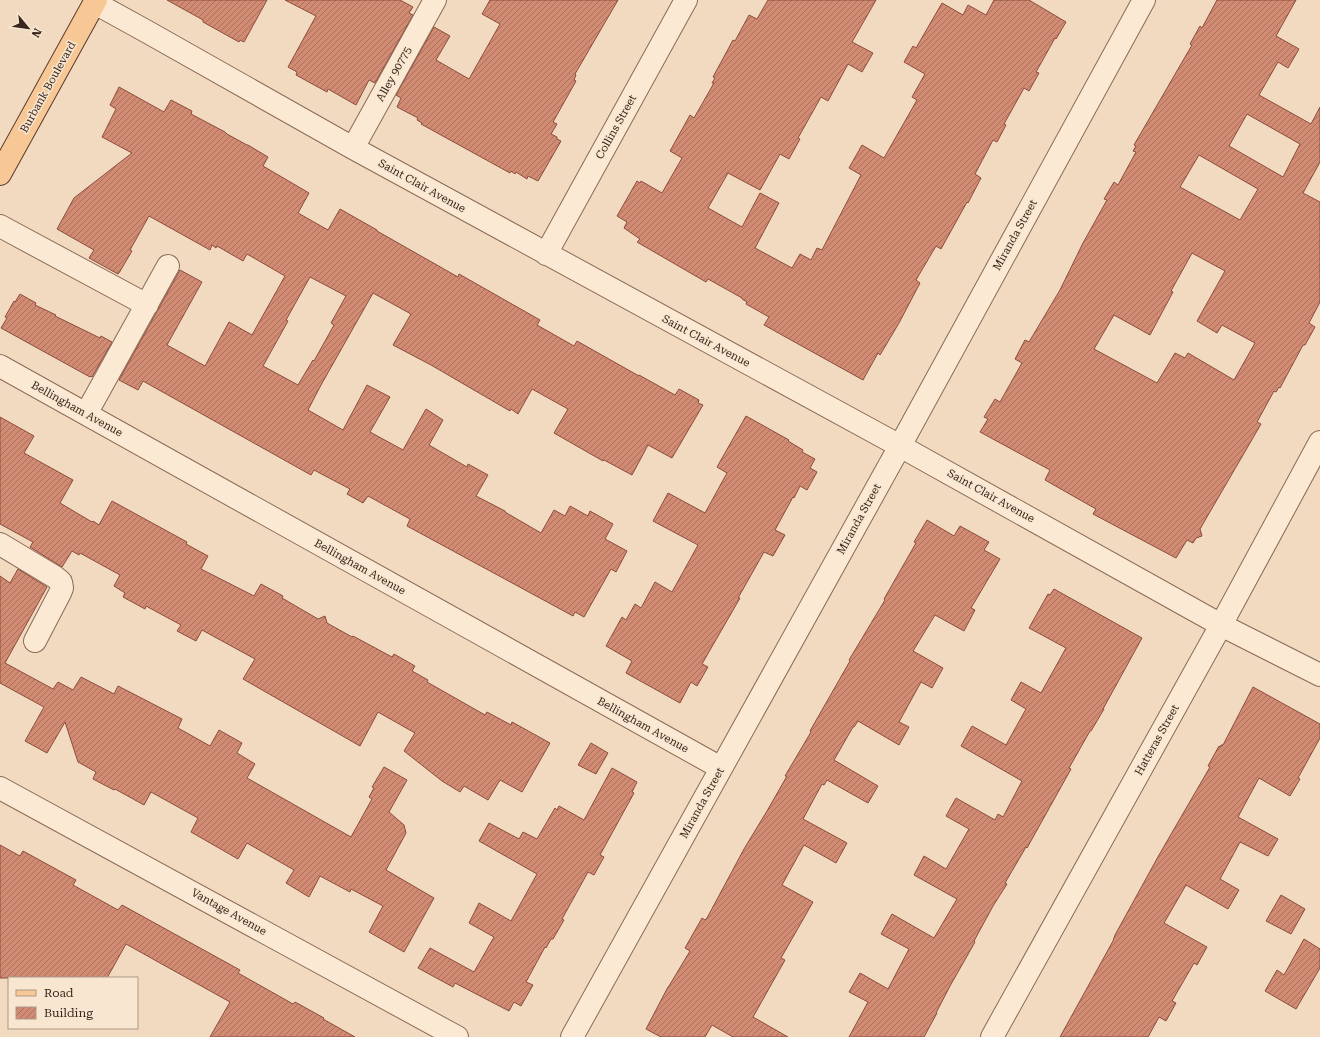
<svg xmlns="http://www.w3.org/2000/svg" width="1320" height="1037" font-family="'Roboto Serif',serif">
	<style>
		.building { fill: url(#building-hatch); stroke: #8c4d3b; fill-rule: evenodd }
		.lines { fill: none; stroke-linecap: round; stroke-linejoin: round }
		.minor-casing { stroke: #8b6a56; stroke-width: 24 }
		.major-casing { stroke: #59392b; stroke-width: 24 }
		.minor { stroke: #fbe9d4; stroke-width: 22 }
		.major { stroke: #f7c895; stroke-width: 22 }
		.labels { text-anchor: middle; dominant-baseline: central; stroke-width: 3; stroke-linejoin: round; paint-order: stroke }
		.street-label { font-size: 11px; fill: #3a261c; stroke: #f8e6d0 }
	</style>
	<defs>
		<pattern id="building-hatch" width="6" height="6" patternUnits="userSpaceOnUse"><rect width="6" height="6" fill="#d28b73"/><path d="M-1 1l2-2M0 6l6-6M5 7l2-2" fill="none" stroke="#ab715e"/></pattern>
	</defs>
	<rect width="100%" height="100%" fill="#f1dac0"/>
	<path class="building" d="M167,0H267L244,42L240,40L239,42L203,22V20Z
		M285,0H400L413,7L409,13L413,15L375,83L369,80L356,105L328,89L327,92L296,75L297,72L288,67L316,16Z
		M490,0H618L575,74L576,75L574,80L576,81L553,122L557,124L551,134L557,137V139L561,141L538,181L528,176L527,179L516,172L515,174L511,171L510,173L421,124L422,123L417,120L418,118L397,107L401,98L396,95L434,27L450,36L436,60L469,79L500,24L482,14Z
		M768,0H876L852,42L873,53L862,72L848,64L828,101L821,97L798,138L800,139L789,159L780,154L760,190L728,173L708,208L742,227L760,193L779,203L755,248L792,268L800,254L811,260L817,248L822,250L861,175L849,168L862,145L884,158L917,100L912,97L925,74L904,62L913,46L916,48L942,3L963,15L968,5L986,15L994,0H1029L1066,22L1056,39L1055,38L1036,72L1039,73L1029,91L1024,88L1004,124L1006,125L997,142L993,140L975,174L981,178L968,203L967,202L941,249L936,246L916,280L920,283L899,323L880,355L878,353L863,380L764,325L769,317L746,304L747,302L742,299V298L708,279L706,282L637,242L640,239L624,228L627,222L617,216L637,181L640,183L641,181L662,193L682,158L670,151L690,115L694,118L714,83H712L715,78L713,77L733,40L735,41L749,15L757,19Z
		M1217,0H1296L1276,36L1299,49L1288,68L1278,62L1259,95L1311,124L1320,107V162L1303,193L1320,202V302L1309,323L1315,327L1305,345H1303L1280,388L1279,387L1276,392L1274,391L1257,422L1261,424L1200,529L1202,536L1196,538L1193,543L1187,540L1176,558L1093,514L1096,509L1045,480L1050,470L980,432L988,419L984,417L995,399L1000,402L1022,363L1015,359L1025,340L1029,342L1060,290L1083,243L1107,200L1104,199L1114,182L1118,185L1136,152L1133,151L1136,146L1134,145L1192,45L1190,44L1200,26L1202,28ZM1247,114L1300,144L1283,177L1229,146ZM1199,155L1258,189L1240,220L1180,187ZM1192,253L1225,271L1197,321L1217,333L1222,325L1255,343L1234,380L1188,353L1185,358L1175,353L1157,383L1094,349L1114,315L1150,335L1173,292L1171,291Z
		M119,87L164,112L171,100L192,111L191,114L225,132L227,134L247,145H248L268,157L263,166L309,193L298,213L328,230L340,209L377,230V231L458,277L459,274L540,320L537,325L574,346L577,341L639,376V375L675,395L679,389L699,400L698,403L703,405L672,458L648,445L632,475L604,460L603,461L554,433L568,409L532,389L518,414L511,409L510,411L431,365L393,345L411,314L373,293L321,385L308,410L343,430L367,385L390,397L370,432L403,450L426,409L443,420L429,445L467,467L468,464L488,475L476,496L505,511V512L541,533L554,510L565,516L570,506L588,516L590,511L613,524L605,539L627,551L616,572L611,569L584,617L575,612L573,616L407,526L410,519L368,496L363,503L347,494L350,489L314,470L311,475L143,381L138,390L119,380L180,270L202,282L167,345L205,366L229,322L252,335L285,276L247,254L243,261L217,246L216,248L212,245L210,250L149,216L130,250L132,251L119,273L118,274L89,258L94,250L57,229L74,198L132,153L102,137L116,109L110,105ZM310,277L346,296L331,323L334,325L314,361L313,360L298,385L263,366L288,321L286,320Z
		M20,294L36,303L35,305L56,315L55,316L100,338L101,336L112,342L92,377L91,376L90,377L1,328L7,318L5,317L14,301L15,302Z
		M746,416L789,440L788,441L803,450L802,452L815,459L810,468L817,472L807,490L800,486L794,498L793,497L775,530L785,535L773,556L764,552L738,598H740L702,664L708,667L697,686L691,682L680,703L626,673L632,661L606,646L622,617L626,620L635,604L641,608L655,582L672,592L698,545L653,521L668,493L705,513L727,473L717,467Z
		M0,417L34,436L24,453L73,480L60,503L92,522L93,521L99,525L112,501L187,542L186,544L208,556L201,569L254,596L261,584L283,596L282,598L318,619L325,616L327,623L352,637L353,636L392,657L394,654L415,666L412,671L428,680L427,682L485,715L487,712L511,725L512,722L550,743L522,792L500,780L488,800L464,786L460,792L442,781L404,751L415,733L378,712L360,746L243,679L255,659L202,630L196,641L177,631L181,625L146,606L145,609L123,597L125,593L114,586L120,575L80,553L79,555L72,551L62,567L30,547L33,542L0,524Z
		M927,520L954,536L960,526L989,542L984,550L1000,559L971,608L975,610L964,631L935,615L913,651L943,668L932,688L921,682L899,722L909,727L899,745L858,721L854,727H853L834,760L878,786L868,803L827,780L824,785L822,784L803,819L847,843L836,863L804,845L782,885L813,902L781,958L785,960L753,1017L788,1037H733L712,1025L705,1037H661L646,1029L668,987L669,986L690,951L685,948L702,918L705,920L707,918L744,849L767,811L787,776H785L811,732L810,731L850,661L849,660L885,600L884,599L916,543L914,542Z
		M18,569L47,587L5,663L53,689L58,682L73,690L81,677L114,694L118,686L182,719L178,728L210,746L219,730L242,743L237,753L255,764L247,778L351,837L372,799L369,797L374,788L372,787L384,767L407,780L389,812L404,825L406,833L386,870L434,898L404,952L369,932L383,906L351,889L350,892L320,876L309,897L286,883L294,870L247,843L238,859L191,832L198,818L151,792L144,805L115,789L114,790L93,779L96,772L78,762L65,722L47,753L25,741L44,707L0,683V576L10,583Z
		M1054,589L1142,638L1103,709H1104L1091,731H1090L1069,768L1071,769L1027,848L1026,847L1005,883L1007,884L993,906L974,941L975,942L950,986L936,1013H937L924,1037H849L868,1002L849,992L860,973L888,989L909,949L881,934L892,914L934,938L957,899L914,875L924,856L946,869L969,829L946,816L956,798L995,820L998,814L1003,817L1022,781L961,746L972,726L1006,745L1026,709L1011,700L1021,682L1041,693L1066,648L1029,628L1048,594L1050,595Z
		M1253,687L1320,724V738L1298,778L1300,779L1290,796L1259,778L1238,817L1278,839L1268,856L1240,842L1220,879L1239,890L1228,909L1186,885L1164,923L1207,947L1197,965L1194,963L1172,1001L1176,1003L1166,1021L1159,1017L1148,1037H1060L1113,941L1115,935L1159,855L1210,767L1208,766L1219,746L1220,747L1221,745H1223Z
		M591,743L608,753L596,774L578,765Z
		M612,768L637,782L632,792L634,793L600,855L604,857L594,875L588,872L562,919L564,920L553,939H551L546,948L545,947L526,982L533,985L521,1006L514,1002L509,1011L455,983L453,987L418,968L430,948L474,972L494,937L469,923L479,903L511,921L537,874L479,841L489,823L519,839L523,832L537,839L555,808L557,810L559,806L584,820Z
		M0,845L20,856L23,851L76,880L73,885L118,910L122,905L240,970L238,973L293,1004L295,1002L324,1018L323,1019L355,1037H210L230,1002L126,944L107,978H0Z
		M1281,895L1305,909L1291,934L1266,921Z
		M1304,939L1320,949V968L1296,1009L1265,991L1277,970L1284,975Z"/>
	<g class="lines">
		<g class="minor-casing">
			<path id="minor" d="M95,3L144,30L353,148L900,446L1221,625L1320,675
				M353,148L435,0
				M0,226L147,305
				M546,254L686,0
				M0,366L721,768
				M86,414L168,266
				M0,544L55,577L61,582L62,588L60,593L35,641
				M0,788L457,1037
				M572,1037L900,446L1144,0
				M992,1037L1221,625L1320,442"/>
		</g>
		<g class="major-casing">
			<path id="major" d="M0,174L96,0"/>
		</g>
		<use href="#minor" class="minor"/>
		<use href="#major" class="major"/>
	</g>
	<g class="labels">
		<g class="street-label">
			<text transform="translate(394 74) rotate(-61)">Alley 90775</text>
			<text transform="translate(48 87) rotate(-61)">Burbank Boulevard</text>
			<text transform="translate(616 127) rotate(-61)">Collins Street</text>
			<text transform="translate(422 186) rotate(29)">Saint Clair Avenue</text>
			<text transform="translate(1015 235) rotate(-61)">Miranda Street</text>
			<text transform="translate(706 341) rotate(28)">Saint Clair Avenue</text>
			<text transform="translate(77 409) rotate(29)">Bellingham Avenue</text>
			<text transform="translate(991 496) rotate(29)">Saint Clair Avenue</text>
			<text transform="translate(859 519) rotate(-61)">Miranda Street</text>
			<text transform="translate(360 567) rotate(29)">Bellingham Avenue</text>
			<text transform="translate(643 725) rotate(29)">Bellingham Avenue</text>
			<text transform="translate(1157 740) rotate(-61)">Hatteras Street</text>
			<text transform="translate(702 803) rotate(-61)">Miranda Street</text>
			<text transform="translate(229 912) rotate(29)">Vantage Avenue</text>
		</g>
	</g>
	<rect x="8" y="977" width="130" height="52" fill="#f8e6d0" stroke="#ac9988"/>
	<rect x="16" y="990" width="20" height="6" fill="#f7c895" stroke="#ac9988"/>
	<text x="44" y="997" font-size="12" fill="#3a261c">Road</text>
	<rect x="16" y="1007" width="20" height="12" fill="url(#building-hatch)" stroke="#ac9988"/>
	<text x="44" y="1017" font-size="12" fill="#3a261c">Building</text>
	<g transform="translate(28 28) rotate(119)" stroke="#f8e6d0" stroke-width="3" paint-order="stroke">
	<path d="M0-3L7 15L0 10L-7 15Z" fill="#3a261c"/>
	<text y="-6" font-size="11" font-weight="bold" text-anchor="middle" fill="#3a261c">N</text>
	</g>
</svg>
